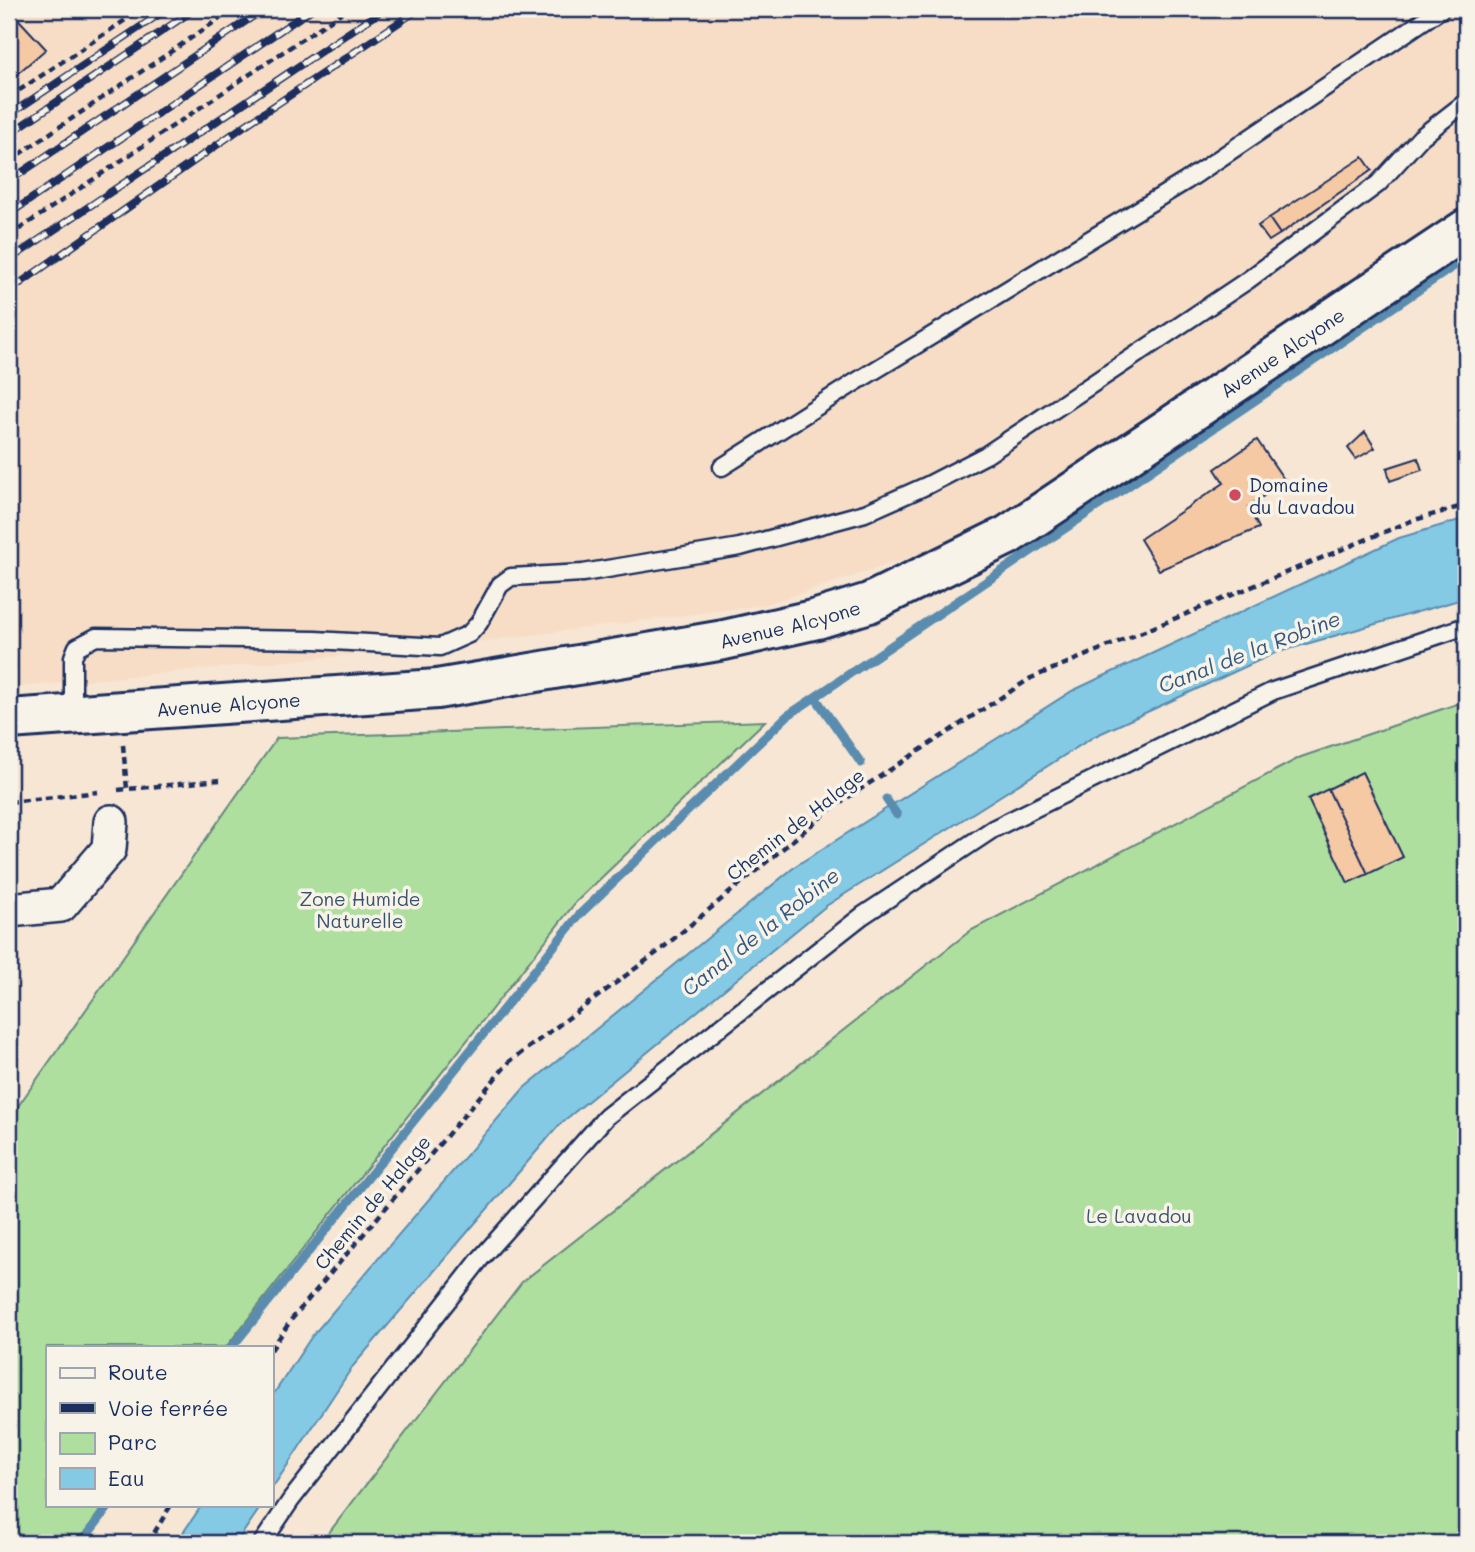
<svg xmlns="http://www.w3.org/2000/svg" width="1475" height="1552" font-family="Mali,sans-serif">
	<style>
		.built { fill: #f7ddc6 }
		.green { fill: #afdf9f; stroke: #65877e; stroke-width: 2 }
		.water { fill: #84cae5; stroke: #5a8caf; stroke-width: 2 }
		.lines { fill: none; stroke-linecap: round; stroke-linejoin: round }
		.stream { stroke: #5a8caf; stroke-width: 9 }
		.building { fill: #f6c9a5; stroke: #1b2f5e; stroke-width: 2 }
		.lane-casing { stroke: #1b2f5e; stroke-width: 21 }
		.street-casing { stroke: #1b2f5e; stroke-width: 38 }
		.secondary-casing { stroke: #1b2f5e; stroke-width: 44 }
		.path { stroke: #1b2f5e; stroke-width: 4.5; stroke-dasharray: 7 5; stroke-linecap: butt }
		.lane { stroke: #f7f3e8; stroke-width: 16 }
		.street { stroke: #f7f3e8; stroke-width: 33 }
		.secondary { stroke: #f7f3e8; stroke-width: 38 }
		.rail-casing { stroke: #1b2f5e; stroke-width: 8 }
		.rail { stroke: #f7f3e8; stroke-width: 5; stroke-dasharray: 16; stroke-linecap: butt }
		.poi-dot { fill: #d1495b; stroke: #f7f3e8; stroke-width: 2.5 }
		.labels { text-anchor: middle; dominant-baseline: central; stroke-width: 7; stroke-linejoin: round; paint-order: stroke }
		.street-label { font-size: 19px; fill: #1b2f5e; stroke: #f7f3e8 }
		.poi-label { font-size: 19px; fill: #1b2f5e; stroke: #f7f3e8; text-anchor: start }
		.park-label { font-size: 19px; fill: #39526b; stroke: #f7f3e8 }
		.water-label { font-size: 21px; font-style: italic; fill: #355680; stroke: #f7f3e8 }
	</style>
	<rect width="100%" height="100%" fill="#f7e6d4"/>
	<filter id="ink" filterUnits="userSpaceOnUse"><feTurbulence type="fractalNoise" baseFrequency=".0143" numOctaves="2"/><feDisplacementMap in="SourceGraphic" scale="14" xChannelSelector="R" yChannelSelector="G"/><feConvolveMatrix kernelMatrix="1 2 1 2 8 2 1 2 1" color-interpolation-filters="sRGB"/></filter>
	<g filter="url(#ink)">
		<path class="built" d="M9,9H1466V206L1111,445L950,545L764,605L453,645L9,688Z"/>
		<path class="green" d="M1466,701V1543H321L522,1282L970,931L1301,757Z
			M765,721L576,902L226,1347H47V1505H104L77,1543H9V1119L277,738Z"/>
		<path class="water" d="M1466,518V598L1275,653L1095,736L826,906L560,1124L353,1366L271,1490V1398L312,1336L524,1088L797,865L1072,691L1399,538Z
			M202,1505H262L236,1543H176Z"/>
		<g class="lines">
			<path class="stream" d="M815,697L861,763
				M886,799L897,815
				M232,1347L579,915L787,716L1466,258
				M81,1543L110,1505"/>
		</g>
		<path class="building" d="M9,9L46,49L17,74L11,67L9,69Z
			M1363,157L1372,170L1280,234L1269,218Z
			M1269,218L1280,234L1269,241L1258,226Z
			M1365,432L1375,448L1356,459L1348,448Z
			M1257,440L1285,481L1248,507L1259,528L1159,570L1140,539L1224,483L1215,469Z
			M1418,458L1422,470L1390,481L1387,468Z
			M9,641L15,666L9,668Z
			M1362,772L1403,857L1368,874L1328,789Z
			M1328,789L1368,874L1348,883L1308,799Z"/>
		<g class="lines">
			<g class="lane-casing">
				<path id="lane" d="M722,467L854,383L1186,181L1441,9
					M73,713V657L77,647L96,637L315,640L440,647L469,634L479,623L500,585L511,577L583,573L740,547L865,513L928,485L986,455L1248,280L1378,184L1421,137L1466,102
					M262,1543L291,1500L481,1258L606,1117L862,916L993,829L1273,691L1466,626"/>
			</g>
			<g class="street-casing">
				<path id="street" d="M9,910L61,905L109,849L111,822"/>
			</g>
			<g class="secondary-casing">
				<g id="secondary">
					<path id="s1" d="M9,719L437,689L724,640L817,619L869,603L1008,535L1466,229"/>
				</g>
			</g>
			<path class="path" d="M9,97L142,9
				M9,161L234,9
				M9,236L347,9
				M123,745L127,789
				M118,790L220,780
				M9,802L98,792
				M271,1350L291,1320L509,1062L659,951L833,807L1031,678L1411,521L1466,505
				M148,1543L171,1505"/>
			<use href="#lane" class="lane"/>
			<use href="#street" class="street"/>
			<use href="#secondary" class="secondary"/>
			<g class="rail-casing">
				<path id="rail" d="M9,115L167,9
					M9,134L195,9
					M9,181L264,9
					M9,214L312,9
					M9,260L384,9
					M9,291L244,126L419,9"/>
			</g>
			<use href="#rail" class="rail"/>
		</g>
	</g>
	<circle class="poi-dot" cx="1235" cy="495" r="7"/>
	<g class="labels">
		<g class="street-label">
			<text stroke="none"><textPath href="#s1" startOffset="1354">Avenue Alcyone</textPath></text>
			<text stroke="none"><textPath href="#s1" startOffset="788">Avenue Alcyone</textPath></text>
			<text stroke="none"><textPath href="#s1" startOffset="220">Avenue Alcyone</textPath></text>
			<text transform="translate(795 824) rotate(-38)">Chemin de Halage</text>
			<text transform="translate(372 1202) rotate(-50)">Chemin de Halage</text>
		</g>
		<g class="poi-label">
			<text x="1249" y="484">Domaine<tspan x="1249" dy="22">du Lavadou</tspan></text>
		</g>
		<g class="park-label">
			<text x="360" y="898">Zone Humide<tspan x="360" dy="22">Naturelle</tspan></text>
			<text x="1139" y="1215">Le Lavadou</text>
		</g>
		<g class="water-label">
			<text transform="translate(1249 651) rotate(-21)">Canal de la Robine</text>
			<text transform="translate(760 931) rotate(-38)">Canal de la Robine</text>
		</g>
	</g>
	<rect width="1475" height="1552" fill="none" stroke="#f7f3e8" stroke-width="35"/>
	<rect x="18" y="18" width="1440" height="1517" fill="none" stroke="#1b2f5e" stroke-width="2.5" filter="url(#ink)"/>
	<rect x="46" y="1346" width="228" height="161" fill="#f7f3e8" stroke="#9fa5b1" stroke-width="2"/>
	<rect x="60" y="1368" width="35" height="10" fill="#f7f3e8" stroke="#9fa5b1" stroke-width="2"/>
	<text x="108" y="1380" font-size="21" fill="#1b2f5e">Route</text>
	<rect x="60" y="1403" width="35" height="10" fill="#1b2f5e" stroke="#9fa5b1" stroke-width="2"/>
	<text x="108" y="1416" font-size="21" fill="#1b2f5e">Voie ferrée</text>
	<rect x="60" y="1433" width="35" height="21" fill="#afdf9f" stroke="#9fa5b1" stroke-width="2"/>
	<text x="108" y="1450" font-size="21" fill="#1b2f5e">Parc</text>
	<rect x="60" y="1468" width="35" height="21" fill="#84cae5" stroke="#9fa5b1" stroke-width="2"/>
	<text x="108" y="1486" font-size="21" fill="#1b2f5e">Eau</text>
</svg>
